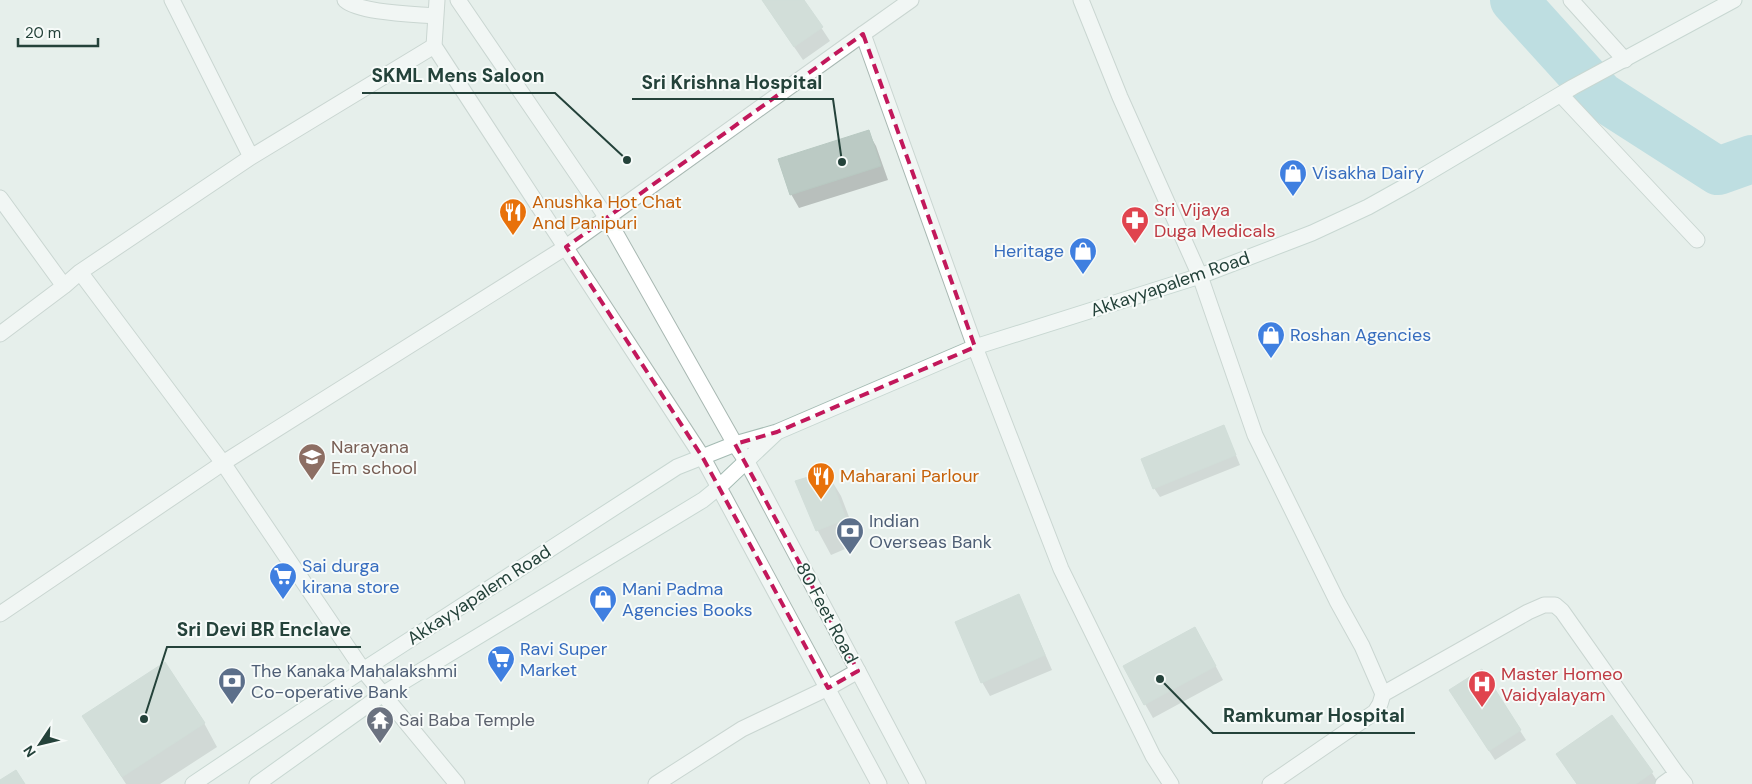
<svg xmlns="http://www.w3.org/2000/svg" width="1752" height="784" font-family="'DM Sans',sans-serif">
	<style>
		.shadow { fill: #0003 }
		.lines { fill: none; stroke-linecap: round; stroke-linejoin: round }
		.river { stroke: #8ec9d4; stroke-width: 48 }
		.building { fill: #bbcac4; stroke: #b8c9c2 }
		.minor-casing { stroke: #a8b8b2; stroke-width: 17 }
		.tertiary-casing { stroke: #a8b8b2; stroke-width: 17 }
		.secondary-casing { stroke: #a4bbb3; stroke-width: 17 }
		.minor { stroke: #fff; stroke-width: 15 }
		.tertiary { stroke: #fff; stroke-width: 15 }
		.secondary { stroke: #fff; stroke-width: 15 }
		.marked { fill: none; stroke: #c2185b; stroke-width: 4; stroke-dasharray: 10 6; stroke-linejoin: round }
		.labels { text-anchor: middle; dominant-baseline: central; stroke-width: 4; stroke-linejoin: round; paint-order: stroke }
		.shop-label { font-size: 18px; fill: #366cbe; stroke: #f7fbf9; text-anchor: start }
		.food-label { font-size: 18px; fill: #c56008; stroke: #f7fbf9; text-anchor: start }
		.health-label { font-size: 18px; fill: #be3a42; stroke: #f7fbf9; text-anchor: start }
		.street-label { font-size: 18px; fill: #24423a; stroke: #f7fbf9 }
		.education-label { font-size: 18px; fill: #785e54; stroke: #f7fbf9; text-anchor: start }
		.service-label { font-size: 18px; fill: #4e5e75; stroke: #f7fbf9; text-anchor: start }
		.worship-label { font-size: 18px; fill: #5b616d; stroke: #f7fbf9; text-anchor: start }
		.leader { fill: none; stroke: #24423a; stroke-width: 2 }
		.callout-dot { fill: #24423a; stroke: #f7fbf9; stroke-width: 2 }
		.callout-label { font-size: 19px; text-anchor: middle; font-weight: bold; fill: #24423a; stroke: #f7fbf9; stroke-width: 4; stroke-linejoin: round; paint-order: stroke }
	</style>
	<rect width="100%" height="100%" fill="#e6efeb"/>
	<path class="shadow" d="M762,0H803L830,41L803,60Z
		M868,132L876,146L888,180L799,208L791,194Z
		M1228,436L1240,465L1160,497L1154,488Z
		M827,473L841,496L859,543L831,555L818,531L797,482Z
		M1018,596L1026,610L1052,670L990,696L982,682Z
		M1203,642L1223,680L1153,718L1145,704Z
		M1482,671L1526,740L1495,760L1456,700Z
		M1612,716L1652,773L1659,784H1577L1566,768L1558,754Z
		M204,723L217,747L160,784H126L98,740Z"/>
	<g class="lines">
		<path class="river" d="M1514,0L1601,96L1718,171L1752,159"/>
	</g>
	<path class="building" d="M762,0H804L823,27L794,47Z
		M869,130L881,166L790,195L778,159Z
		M1224,425L1236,455L1153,489L1141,459Z
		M828,471L846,519L816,531L795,481Z
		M1019,594L1045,655L981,683L955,622Z
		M1195,627L1216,666L1144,705L1123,666Z
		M165,662L205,723L122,777L82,716Z
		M1482,669L1521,730L1489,751L1449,690Z
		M1612,715L1653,772L1636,784H1577L1556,754Z
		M16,770L25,784H0V780Z"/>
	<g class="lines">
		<g class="minor-casing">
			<path id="minor" d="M172,0L251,157L434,46
				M345,0C360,13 414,14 435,16
				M1081,0L1120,97L1200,276L1255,435L1337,601L1362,646L1383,694L1380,704L1375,712L1270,784
				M1571,0L1625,60
				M1561,95L1697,240
				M0,198L64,286
				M80,272L223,463L566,247L863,34
				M0,334L64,286L80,272L251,157
				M0,614L223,463L363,670L457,784
				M1383,694L1528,612L1544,605H1555L1562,611L1677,774
				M656,784L742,729L828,688L858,671
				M1663,784L1677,774L1685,784"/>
		</g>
		<g class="tertiary-casing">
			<path id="tertiary" d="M437,0L434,46L703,458L879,784
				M458,0L607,218L735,444L747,462L918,784
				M911,0L863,34L975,347L1061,569L1153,756L1171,784"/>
		</g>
		<g class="secondary-casing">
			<path id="secondary" d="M193,784L363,670L677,467L735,444L777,432L975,347L1200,276L1312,233L1368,207L1411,183L1573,87L1734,0
				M257,784L383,694L703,500L719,487L776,433"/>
		</g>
		<use href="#minor" class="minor"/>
		<use href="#tertiary" class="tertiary"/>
		<use href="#secondary" class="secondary"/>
	</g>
	<path d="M0 0H1752V784H0ZM863,34L975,347L777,432L735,444L858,671L828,688L703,458L566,247Z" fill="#e6efeb" fill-opacity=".55" fill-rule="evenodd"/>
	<path class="marked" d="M863,34L975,347L777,432L735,444L858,671L828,688L703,458L566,247Z"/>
	<defs>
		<g id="shop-pin" transform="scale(1.4375)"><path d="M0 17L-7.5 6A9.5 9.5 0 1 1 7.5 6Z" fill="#3f7fe0" stroke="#f7fbf9"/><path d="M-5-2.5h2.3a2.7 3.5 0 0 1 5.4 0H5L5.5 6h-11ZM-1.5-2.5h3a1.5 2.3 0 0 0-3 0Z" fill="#fff"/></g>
		<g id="restaurant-pin" transform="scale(1.4375)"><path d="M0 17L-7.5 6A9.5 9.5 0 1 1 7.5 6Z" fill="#e8710a" stroke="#f7fbf9"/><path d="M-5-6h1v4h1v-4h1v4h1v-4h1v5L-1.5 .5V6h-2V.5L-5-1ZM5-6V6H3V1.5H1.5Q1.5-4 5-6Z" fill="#fff"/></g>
		<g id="pharmacy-pin" transform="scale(1.4375)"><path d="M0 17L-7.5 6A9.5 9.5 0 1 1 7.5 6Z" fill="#e0444e" stroke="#f7fbf9"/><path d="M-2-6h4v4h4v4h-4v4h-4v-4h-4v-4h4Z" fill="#fff"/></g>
		<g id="school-pin" transform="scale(1.4375)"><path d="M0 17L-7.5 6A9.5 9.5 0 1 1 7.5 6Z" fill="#8d6e63" stroke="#f7fbf9"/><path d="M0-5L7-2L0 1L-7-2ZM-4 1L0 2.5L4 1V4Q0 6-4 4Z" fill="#fff"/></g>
		<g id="bank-pin" transform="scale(1.4375)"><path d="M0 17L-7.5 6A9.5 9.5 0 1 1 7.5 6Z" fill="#5c6f8a" stroke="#f7fbf9"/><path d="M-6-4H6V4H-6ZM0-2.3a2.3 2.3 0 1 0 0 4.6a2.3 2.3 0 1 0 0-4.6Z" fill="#fff"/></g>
		<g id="supermarket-pin" transform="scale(1.4375)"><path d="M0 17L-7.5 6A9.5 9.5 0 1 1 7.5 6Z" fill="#3f7fe0" stroke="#f7fbf9"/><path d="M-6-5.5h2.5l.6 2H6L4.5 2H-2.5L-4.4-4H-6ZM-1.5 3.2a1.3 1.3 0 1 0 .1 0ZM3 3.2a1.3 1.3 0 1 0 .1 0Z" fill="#fff"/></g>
		<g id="hospital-pin" transform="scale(1.4375)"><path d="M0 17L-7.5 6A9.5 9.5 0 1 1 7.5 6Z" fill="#e0444e" stroke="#f7fbf9"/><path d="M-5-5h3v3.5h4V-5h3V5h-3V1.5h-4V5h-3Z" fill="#fff"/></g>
		<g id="temple-pin" transform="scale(1.4375)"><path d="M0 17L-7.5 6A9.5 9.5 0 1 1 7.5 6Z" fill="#6b7280" stroke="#f7fbf9"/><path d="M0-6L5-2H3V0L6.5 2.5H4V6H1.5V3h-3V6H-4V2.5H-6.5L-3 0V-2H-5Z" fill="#fff"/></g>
	</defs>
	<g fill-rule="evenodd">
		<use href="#shop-pin" x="1293" y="173"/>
		<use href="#restaurant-pin" x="513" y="212"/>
		<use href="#pharmacy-pin" x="1135" y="220"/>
		<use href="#shop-pin" x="1083" y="251"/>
		<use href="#shop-pin" x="1271" y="335"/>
		<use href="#school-pin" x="312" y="457"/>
		<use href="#restaurant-pin" x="821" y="476"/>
		<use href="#bank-pin" x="850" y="531"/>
		<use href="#supermarket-pin" x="283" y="576"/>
		<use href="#shop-pin" x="603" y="599"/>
		<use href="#supermarket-pin" x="501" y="659"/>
		<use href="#bank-pin" x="232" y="681"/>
		<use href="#hospital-pin" x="1482" y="684"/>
		<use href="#temple-pin" x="380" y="720"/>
	</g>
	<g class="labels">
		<g class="shop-label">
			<text x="1312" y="173">Visakha Dairy</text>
			<text x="1064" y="251" text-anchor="end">Heritage</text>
			<text x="1290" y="335">Roshan Agencies</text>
			<text x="302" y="566">Sai durga<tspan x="302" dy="21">kirana store</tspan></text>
			<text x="622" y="589">Mani Padma<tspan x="622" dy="21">Agencies Books</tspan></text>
			<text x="520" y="649">Ravi Super<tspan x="520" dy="21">Market</tspan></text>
		</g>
		<g class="food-label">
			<text x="532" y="202">Anushka Hot Chat<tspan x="532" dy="21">And Panipuri</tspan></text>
			<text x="840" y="476">Maharani Parlour</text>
		</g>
		<g class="health-label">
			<text x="1154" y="210">Sri Vijaya<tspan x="1154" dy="21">Duga Medicals</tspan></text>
			<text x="1501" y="674">Master Homeo<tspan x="1501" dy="21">Vaidyalayam</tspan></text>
		</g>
		<g class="street-label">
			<text transform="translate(1170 284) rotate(-19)">Akkayyapalem Road</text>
			<text transform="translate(479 595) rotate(-33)">Akkayyapalem Road</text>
			<text transform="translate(827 613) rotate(62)">80 Feet Road</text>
		</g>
		<g class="education-label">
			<text x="331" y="447">Narayana<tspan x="331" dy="21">Em school</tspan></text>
		</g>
		<g class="service-label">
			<text x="869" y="521">Indian<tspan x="869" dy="21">Overseas Bank</tspan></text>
			<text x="251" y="671">The Kanaka Mahalakshmi<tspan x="251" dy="21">Co-operative Bank</tspan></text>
		</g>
		<g class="worship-label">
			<text x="399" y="720">Sai Baba Temple</text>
		</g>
	</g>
	<path class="leader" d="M627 160L555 93H362M842 162L833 99H632M144 719L167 647H361M1160 679L1213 733H1415"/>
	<g class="callout-dot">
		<circle cx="627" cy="160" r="5"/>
		<circle cx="842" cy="162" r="5"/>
		<circle cx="144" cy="719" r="5"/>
		<circle cx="1160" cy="679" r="5"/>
	</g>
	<g class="callout-label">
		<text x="458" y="82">SKML Mens Saloon</text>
		<text x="732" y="89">Sri Krishna Hospital</text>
		<text x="264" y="636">Sri Devi BR Enclave</text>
		<text x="1314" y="722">Ramkumar Hospital</text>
	</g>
	<g transform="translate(40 744) rotate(235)" stroke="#f7fbf9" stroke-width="4" paint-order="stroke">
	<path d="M0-4L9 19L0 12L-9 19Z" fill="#24423a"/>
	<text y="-8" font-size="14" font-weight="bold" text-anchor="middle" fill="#24423a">N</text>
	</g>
	<path d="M18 38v8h80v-8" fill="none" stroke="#24423a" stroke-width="2.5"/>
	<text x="25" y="38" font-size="15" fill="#24423a" stroke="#f7fbf9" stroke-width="4" paint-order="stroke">20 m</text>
</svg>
